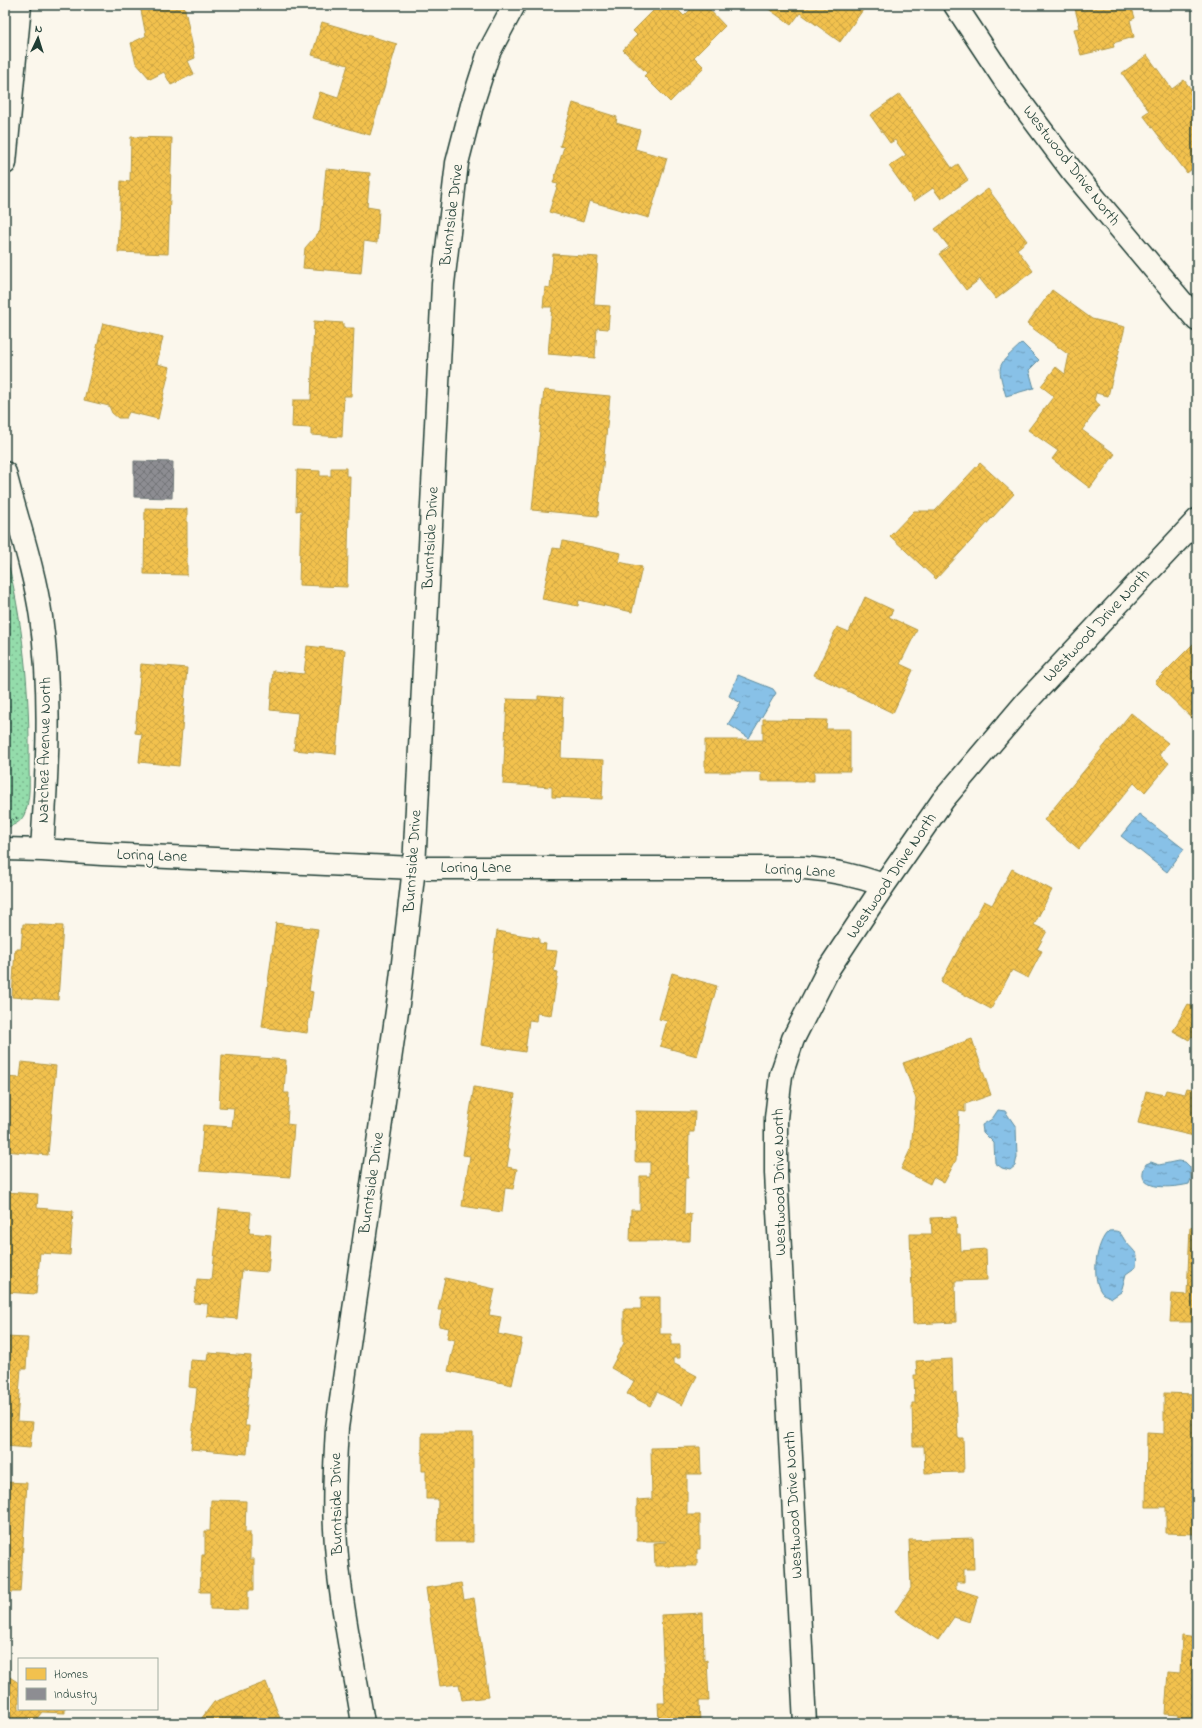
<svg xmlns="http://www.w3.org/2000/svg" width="1202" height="1728" font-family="'Indie Flower',sans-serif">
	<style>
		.park { fill: url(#park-dots); stroke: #5a8c70 }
		.water { fill: url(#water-ripples); stroke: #5e8c9f }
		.homes { fill: url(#homes-cross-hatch); stroke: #b39946 }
		.industry { fill: url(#industry-cross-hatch); stroke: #6c7576 }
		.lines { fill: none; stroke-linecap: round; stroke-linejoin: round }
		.minor-casing { stroke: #1f3d34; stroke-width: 25 }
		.path { stroke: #1f3d34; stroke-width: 2.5; stroke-dasharray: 1 3; stroke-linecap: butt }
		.minor { stroke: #fbf7ec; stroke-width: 22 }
		.labels { text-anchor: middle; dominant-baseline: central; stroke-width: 4; stroke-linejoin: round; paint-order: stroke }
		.street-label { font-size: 16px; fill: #1f3d34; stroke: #fbf7ec }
	</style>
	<defs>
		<pattern id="park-dots" width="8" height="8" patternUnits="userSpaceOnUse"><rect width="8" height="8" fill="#94dcab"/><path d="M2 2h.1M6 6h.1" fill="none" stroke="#78b48c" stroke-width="1.8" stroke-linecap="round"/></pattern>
		<pattern id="water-ripples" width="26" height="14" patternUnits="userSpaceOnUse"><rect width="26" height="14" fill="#88c1e7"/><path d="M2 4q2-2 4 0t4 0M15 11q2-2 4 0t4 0" fill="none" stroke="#6f9ebc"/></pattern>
		<pattern id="homes-cross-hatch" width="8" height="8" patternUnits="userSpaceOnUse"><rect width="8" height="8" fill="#f2c14e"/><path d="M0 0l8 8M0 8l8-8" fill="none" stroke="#cfa745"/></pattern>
		<pattern id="industry-cross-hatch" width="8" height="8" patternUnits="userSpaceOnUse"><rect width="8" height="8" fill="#8d8d92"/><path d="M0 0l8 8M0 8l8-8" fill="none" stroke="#737478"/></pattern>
	</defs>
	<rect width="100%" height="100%" fill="#fbf7ec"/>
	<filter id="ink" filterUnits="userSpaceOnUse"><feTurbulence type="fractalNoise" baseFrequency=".025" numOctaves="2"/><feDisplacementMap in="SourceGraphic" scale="8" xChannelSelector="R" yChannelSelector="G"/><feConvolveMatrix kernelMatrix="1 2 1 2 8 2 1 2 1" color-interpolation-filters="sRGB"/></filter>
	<g filter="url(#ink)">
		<path class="park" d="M5,550C23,620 30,692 29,764C29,779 31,800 24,815C20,823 14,825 5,828Z"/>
		<path class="water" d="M1022,343L1039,360L1029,370L1034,388L1006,396C996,362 997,367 1022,343Z
			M738,675L773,689L776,693L749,738L728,724L741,703L729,696Z
			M1139,814L1184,849L1167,872L1121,836Z
			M998,1110L1005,1111L1016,1127L1017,1157L1015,1166L1010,1170L1002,1168L995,1163L994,1143L983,1132L982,1125L992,1119Z
			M1178,1161L1185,1162L1190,1167L1191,1179L1189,1184C1173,1188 1131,1192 1146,1164L1151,1162L1159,1165Z
			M1109,1231C1122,1230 1120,1234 1126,1242C1130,1247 1134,1250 1137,1255L1136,1267L1126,1274L1121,1292L1112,1298C1109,1296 1105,1295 1103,1294C1090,1281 1096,1241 1109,1231Z"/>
		<path class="homes" d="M140,5H184L195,58L188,61L194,74L171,85L164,72L150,79L136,63L131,43L146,36Z
			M659,5H673L684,16L695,5H705L725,26L694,57L704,67L670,102L644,76L647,73L623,50L637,35L633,31Z
			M763,5H863L865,7L840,42L800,13L791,25Z
			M1074,5H1131L1135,18L1130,20L1134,37L1113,43L1114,47L1081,55L1074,29L1080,28Z
			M322,22L397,44L370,135L312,118L320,92L338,98L348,65L312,55Z
			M1147,55L1172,89L1184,80L1197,97L1192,101L1197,108V165L1187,173L1143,115L1149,111L1122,73Z
			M900,94L952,168L958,164L968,180L941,199L933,188L914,201L889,166L906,155L895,140L890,143L870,115Z
			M573,103L617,117L616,123L640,130L635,149L667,158L649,218L589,201L583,222L549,212L558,184L553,183L564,147L560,146Z
			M131,137L172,138L168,254L118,252L121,181L130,182Z
			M326,169L370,173L367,207L379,209L377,243L364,241L361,273L303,268L305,248L320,231Z
			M988,189L1027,241L1017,249L1033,271L996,299L980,279L966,290L939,254L949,247L935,229Z
			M553,254L598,257L594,305L610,306L608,329L597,328L595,358L548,354L552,307H543L545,287L550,288Z
			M1052,290L1092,319L1125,327L1108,396L1096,393L1094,400L1100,405L1082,430L1115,454L1090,488L1052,459L1058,451L1028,430L1054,396L1041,386L1056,367L1065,374L1069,355L1027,324Z
			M314,321L343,323V328H354L351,396H344L342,437L311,435V428L292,427L293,400H311Z
			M103,323L163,337L157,364L170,367L158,419L129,412L126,418H118L112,413L109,406L84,400Z
			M544,390L610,396L598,516L532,510Z
			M980,463L1014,494L936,579L890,536L914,511H935Z
			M331,468H346V476H350L347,587L299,585L301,510L296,511L297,470L320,471V476H331Z
			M145,508L187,509V575L144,574Z
			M563,541L621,553L619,562L642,567L632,612L579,600L578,606L542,599L553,548L561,549Z
			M865,597L893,610L889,617L917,630L900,664L913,670L893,713L814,675L837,627L849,632Z
			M1197,640V723L1155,682Z
			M307,646L345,650L336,754L294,750L298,713L270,710L273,671L304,674Z
			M141,664L187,668L179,766L139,762L142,734L135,733Z
			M538,696L563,698L561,758L604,760L602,799L552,797V787L503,784L507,699L538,700Z
			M1131,713L1168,743L1159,755L1169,763L1145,792L1134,783L1079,849L1044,820Z
			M763,719L827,720L826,729H850V771H814V781H761V772H705V740H763Z
			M1012,869L1052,890L1034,925L1047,931L1037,949L1042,951L1028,978L1012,970L991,1009L941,982L984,901L992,905Z
			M276,923L318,929L309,991L313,992L307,1033L262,1027Z
			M23,924L63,926L58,1000L12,997L15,949H21Z
			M497,931L539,938V943L546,944L545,950L557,951L554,971L558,972L551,1015L537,1013L536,1021L529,1020L525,1052L481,1045Z
			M672,973L717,986L697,1056L660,1046L667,1021L659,1019Z
			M1188,1004L1197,1009V1039L1192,1036L1189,1040L1173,1031Z
			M972,1039L991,1095L965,1104V1112L959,1111L956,1160L944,1183L933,1177L930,1184L901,1169L911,1148L916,1099L903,1063Z
			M222,1055L286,1060L284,1093H289L287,1124L294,1125L290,1177L200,1171L203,1125L232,1127L234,1108L219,1107Z
			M22,1062L56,1066L48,1155L5,1151L6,1121H5V1077L20,1078Z
			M474,1087L515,1094L507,1148L510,1149L507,1167L517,1169L513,1189L505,1188L502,1212L462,1206L470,1156L463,1155Z
			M1187,1088L1197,1090V1150L1194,1136L1138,1123L1146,1091L1164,1095L1166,1090L1185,1094Z
			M636,1111L695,1112L694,1132H689L688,1178H685L684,1214H691L690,1241H630L631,1210H640V1176H650V1162H635Z
			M5,1192L38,1194L37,1208L73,1211L70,1255L40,1253L36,1294L5,1292Z
			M219,1209L251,1212L249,1233L271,1235L268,1272L242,1270L237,1319L207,1316L208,1304L194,1303L197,1279L212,1280Z
			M956,1217L957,1235H960L961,1251L986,1249L987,1280L955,1281L956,1322L913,1324L910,1234H932L931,1218Z
			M1190,1227L1197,1228V1322H1170L1172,1294L1187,1295Z
			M445,1278L495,1289L489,1315L501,1317L498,1334L522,1339L512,1385L448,1371L455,1340L447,1338L449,1328L439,1326L442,1310H438Z
			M641,1297H660V1334H671V1345H680V1358H673V1363L697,1376L682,1405L657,1392L650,1406L627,1394L634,1381L611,1368L624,1343V1309H641Z
			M5,1337L28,1338L26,1369H21L17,1421L33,1422L30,1448L5,1446Z
			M208,1353L251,1356L245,1426H249L247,1454L191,1449L197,1388L189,1387L191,1360L207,1361Z
			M952,1359L953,1393L956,1392L958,1438H963L964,1472L925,1473L924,1446H913L912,1403H915L914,1375H917L916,1361Z
			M1164,1393L1197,1394V1534L1166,1533V1507H1146L1147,1433L1164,1434Z
			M422,1433H473V1542H437L438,1499H426V1471H422Z
			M700,1447L701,1474H687V1515H700V1549H697V1566H655L654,1543L666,1542V1541H637V1500L652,1499L651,1448Z
			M5,1482L27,1483L20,1592H5Z
			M211,1500L246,1501L245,1532H250V1559H254V1590H248V1610L210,1609V1592H200L202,1555H205V1531H210Z
			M973,1538L974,1569H964V1582H956V1589L978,1596L970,1622L954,1617L938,1640L895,1612L911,1588L909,1540Z
			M461,1583L464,1600L474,1598L489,1697L462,1700L459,1684L440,1686L426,1588Z
			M703,1613L704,1661L707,1660L709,1701H699L700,1723H659L658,1703H665L661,1615Z
			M1182,1636L1197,1638V1723H1178L1179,1715L1165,1714L1168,1672L1180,1673Z
			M5,1669L10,1672L8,1676L19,1683V1709H65V1713L42,1712L33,1723L5,1722Z
			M266,1682L281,1721L275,1723H198L214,1702Z"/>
		<path class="industry" d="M134,461L173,462L172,498L134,497Z"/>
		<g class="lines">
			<g class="minor-casing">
				<path id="minor" d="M955,5L1010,88L1072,171L1197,320
					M5,163L20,5
					M5,473C17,520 34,568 41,617C52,695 47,772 42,850L5,849
					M42,850L102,854L414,868H805C833,870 858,876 884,885
					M363,1723C353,1660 338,1593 335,1529C333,1495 335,1462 337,1428L399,997L414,868L443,284L457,163L472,105L489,52L514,5
					M805,1723L776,1173V1118L781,1075L793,1039L829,968L884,885L943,800L1027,701L1197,520"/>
			</g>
			<path class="path" d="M9,822L18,817"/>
			<use href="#minor" class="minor"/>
		</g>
	</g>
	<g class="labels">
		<g class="street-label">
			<text transform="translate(1071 166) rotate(52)">Westwood Drive North</text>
			<text transform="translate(452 215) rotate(-83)">Burntside Drive</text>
			<text transform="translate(431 538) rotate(-87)">Burntside Drive</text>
			<text transform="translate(1097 626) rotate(-47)">Westwood Drive North</text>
			<text transform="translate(45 750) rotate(-89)">Natchez Avenue North</text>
			<text transform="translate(152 856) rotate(2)">Loring Lane</text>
			<text transform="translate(413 861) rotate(-86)">Burntside Drive</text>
			<text x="476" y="868">Loring Lane</text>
			<text transform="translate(800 871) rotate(3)">Loring Lane</text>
			<text transform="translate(892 876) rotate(-56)">Westwood Drive North</text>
			<text transform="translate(780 1182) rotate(-91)">Westwood Drive North</text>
			<text transform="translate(372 1183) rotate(-82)">Burntside Drive</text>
			<text transform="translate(337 1504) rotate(-91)">Burntside Drive</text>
			<text transform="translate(794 1505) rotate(-93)">Westwood Drive North</text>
		</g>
	</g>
	<rect width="1202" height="1728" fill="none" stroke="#fbf7ec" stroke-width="20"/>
	<rect x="10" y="10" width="1182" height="1708" fill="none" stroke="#1f3d34" stroke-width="1.5" filter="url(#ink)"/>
	<rect x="18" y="1658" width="140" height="52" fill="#fbf7ec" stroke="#a3ada2"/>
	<rect x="26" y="1668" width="20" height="12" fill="#f2c14e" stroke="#a3ada2"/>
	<text x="54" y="1678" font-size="12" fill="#1f3d34">Homes</text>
	<rect x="26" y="1688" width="20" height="12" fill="#8d8d92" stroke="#a3ada2"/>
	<text x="54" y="1698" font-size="12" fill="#1f3d34">Industry</text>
	<g transform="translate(38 38) rotate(4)" stroke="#fbf7ec" stroke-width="3" paint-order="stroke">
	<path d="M0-3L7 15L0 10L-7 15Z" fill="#1f3d34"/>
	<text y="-6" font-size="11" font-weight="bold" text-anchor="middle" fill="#1f3d34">N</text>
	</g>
</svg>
